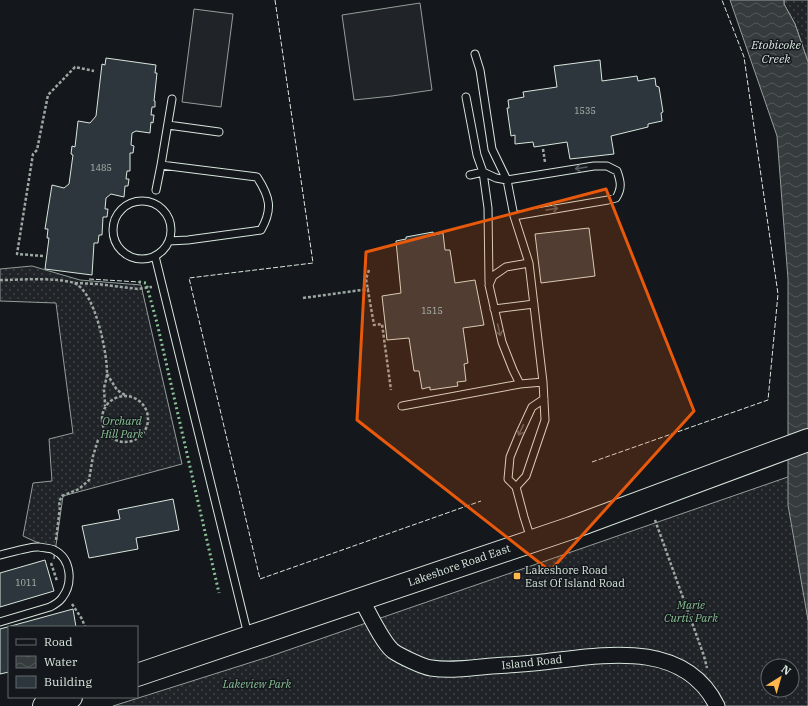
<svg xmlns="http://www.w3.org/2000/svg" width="808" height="706" font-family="'IBM Plex Serif',serif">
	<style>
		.grass { fill: url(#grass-dots); stroke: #939e99; fill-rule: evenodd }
		.garden { fill: #202428; stroke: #939e99 }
		.water { fill: url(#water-waves); stroke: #939e99 }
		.building { fill: #2c363c; stroke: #d8e6dc }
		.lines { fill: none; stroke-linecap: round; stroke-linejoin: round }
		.lane-casing { stroke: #d8e6dc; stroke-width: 9 }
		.street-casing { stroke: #d8e6dc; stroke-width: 17 }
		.primary-casing { stroke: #d8e6dc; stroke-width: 24 }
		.path { stroke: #9da8a2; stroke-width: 2.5; stroke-dasharray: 3 2; stroke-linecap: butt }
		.lane { stroke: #14181c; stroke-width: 7 }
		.street { stroke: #14181c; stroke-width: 15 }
		.primary { stroke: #14181c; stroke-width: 22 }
		.hedge { stroke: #8ac095; stroke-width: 3; stroke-dasharray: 2 3; stroke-linecap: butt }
		.fence { stroke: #d8e6dc; stroke-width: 1; stroke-dasharray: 5 2; stroke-linecap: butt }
		.oneway { stroke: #59605f }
		.marked { fill: #e8590c; fill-opacity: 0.2; stroke: #e8590c; stroke-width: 3; stroke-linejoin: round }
		.poi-dot { fill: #ffb74d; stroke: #14181c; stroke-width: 1.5 }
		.labels { text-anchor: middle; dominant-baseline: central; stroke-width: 3; stroke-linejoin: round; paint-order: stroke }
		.number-label { font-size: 9px; fill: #adbab4 }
		.park-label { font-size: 11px; font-style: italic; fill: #8ac095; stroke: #14181c }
		.street-label { font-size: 11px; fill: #d8e6dc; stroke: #14181c }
		.poi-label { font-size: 11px; fill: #d8e6dc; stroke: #14181c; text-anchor: start }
		.water-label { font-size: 12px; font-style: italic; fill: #d8e6dc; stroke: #14181c }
	</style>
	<defs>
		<pattern id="grass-dots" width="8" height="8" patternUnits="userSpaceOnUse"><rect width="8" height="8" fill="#202428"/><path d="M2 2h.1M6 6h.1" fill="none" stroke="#404447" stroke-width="1.8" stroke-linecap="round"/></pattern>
		<pattern id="water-waves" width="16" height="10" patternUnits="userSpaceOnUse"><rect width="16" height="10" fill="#363b3e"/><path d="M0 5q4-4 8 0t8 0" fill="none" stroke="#525759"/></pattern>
	</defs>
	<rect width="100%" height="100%" fill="#14181c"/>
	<path class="grass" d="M784,0H808V62L795,24L784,4Z
		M32,266L80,280L141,285L182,464L63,496L54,559V550L23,536L33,483L52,481L49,439L73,433L56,303L0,301V269Z
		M808,470V706H113L268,657ZM768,666H792V690H768Z"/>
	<path class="garden" d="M420,3L432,90L392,96L354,100L342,15Z
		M194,9L233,14L221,107L182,102Z"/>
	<path class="water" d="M730,0H784V4L795,24L808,62V620L788,505V279L777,136Z"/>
	<path class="building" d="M106,58L156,65L155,73H157L154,101H155V107H152L151,115H154L153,123L151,122L150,133L136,131L132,133L131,145L134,146L133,153H130V171H127L126,179H129L128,186H125L124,197L111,194L106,198L105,209H108L107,217H103L102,235H99L98,243H94L92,275L45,269L49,238H47L48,229H45L52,185L64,188L69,184L73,155L71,154L72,146L75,147L78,121L90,123L96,116L102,64L105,65Z
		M600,60L602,81L637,76L638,81L655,78L656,86L659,87L663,112L661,113L662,121L648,124V127L611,136L614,154L570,159L567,142L534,147L533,142L515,144V135L511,136L507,108H509L508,100L524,97L523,92L557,87L554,66Z
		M589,228L595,276L541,283L535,234Z
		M433,232L434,235L443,233L445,250H450L455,283L475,280L484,325L463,328L468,363L464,364L466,381L457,382L458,386L430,390V387L422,389L419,371H414L409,338L387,340L382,296L401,293L396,241L406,239V237Z
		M173,499L179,530L136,538L138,549L89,558L82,526L120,519L118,510Z
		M45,560L54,591L0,607V573Z
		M73,609L76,627H9V672L0,674V629Z"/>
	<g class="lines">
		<g class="lane-casing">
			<path id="lane" d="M475,54L480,70L492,149L507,180L514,216L529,263L543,382L545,420L526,476L516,487
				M466,97L477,155L483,172L496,178L507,180L594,166H607L617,171C621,182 622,188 616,198L608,200L514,216
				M168,125L219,132
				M161,165L172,99
				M470,175L483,172L488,208L489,282
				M156,190L161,165L257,177C270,197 273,209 261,230L188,240L169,241
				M113 230a29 29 0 1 1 58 0a29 29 0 1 1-58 0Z
				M155,256L248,635
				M529,263L506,267L493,276L489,285L502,342L513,370L520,384L543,382
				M494,309L534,304
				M402,406L520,384
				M531,539L524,517L516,487L508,479L510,457L519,435L532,407L544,399
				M0,555C9,553 31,546 39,547C43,548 50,548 54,550C72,559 73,584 62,598C59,602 54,605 50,607L0,622"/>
		</g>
		<g class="street-casing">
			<path id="street" d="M361,599C369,613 382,642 393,651C400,656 423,667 431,668C451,671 472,668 492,666C509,665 526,664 543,662C603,655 684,639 717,706"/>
		</g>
		<g class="primary-casing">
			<path id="primary" d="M137,675L571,528L808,440
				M44,706L71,697"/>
		</g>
		<path class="path" d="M543,149L545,162
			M43,256L17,254L33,154L37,150L48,95L75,67L94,71
			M369,270L366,279L374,325L382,324L391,390
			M0,280C20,280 56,277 74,283C95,291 107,352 107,373C107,378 105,383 104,388C104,394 105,400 105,406
			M75,283L97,284L138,289L152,287
			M303,298L369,289
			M107,374L117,390L125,395
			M102 419a23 23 0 1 1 46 0a23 23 0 1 1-46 0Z
			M655,520L704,656L707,668
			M56,540L60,507L59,502L62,496L79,489L89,480L93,456L98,440L107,433
			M51,563L57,581
			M72,604L82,619L85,627"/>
		<use href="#lane" class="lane"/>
		<use href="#street" class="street"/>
		<use href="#primary" class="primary"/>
		<path class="hedge" d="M139,282L146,283L157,323L219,593"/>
		<path class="fence" d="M275,0L313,263L189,278L260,579L481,501
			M89,279L139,282
			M592,462L768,400L778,294L744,57L722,0"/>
	</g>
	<defs><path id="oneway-shaft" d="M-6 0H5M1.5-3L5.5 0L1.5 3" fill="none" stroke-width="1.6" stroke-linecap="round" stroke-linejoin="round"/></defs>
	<g class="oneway">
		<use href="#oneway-shaft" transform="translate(581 168) rotate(171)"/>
		<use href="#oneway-shaft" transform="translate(552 209) rotate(-9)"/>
		<use href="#oneway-shaft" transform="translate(499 330) rotate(77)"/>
		<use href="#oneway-shaft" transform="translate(521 430) rotate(115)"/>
	</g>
	<path class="marked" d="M606,189L694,411L550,571L357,420L366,252Z"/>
	<rect class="poi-dot" x="513" y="572" width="8" height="8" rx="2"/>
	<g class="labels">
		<g class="number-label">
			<text x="585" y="110">1535</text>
			<text x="101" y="167">1485</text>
			<text x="432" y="310">1515</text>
			<text x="26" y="582">1011</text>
		</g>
		<g class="park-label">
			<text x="122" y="421">Orchard<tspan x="122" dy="13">Hill Park</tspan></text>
			<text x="691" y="605">Marie<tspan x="691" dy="13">Curtis Park</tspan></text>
			<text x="257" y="684">Lakeview Park</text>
		</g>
		<g class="street-label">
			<text transform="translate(459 565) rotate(-19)">Lakeshore Road East</text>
			<text transform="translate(532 662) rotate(-6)">Island Road</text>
		</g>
		<g class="poi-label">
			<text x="525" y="570">Lakeshore Road<tspan x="525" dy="13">East Of Island Road</tspan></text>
		</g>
		<g class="water-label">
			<text x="776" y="44">Etobicoke<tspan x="776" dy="14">Creek</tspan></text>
		</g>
	</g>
	<rect x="8" y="626" width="130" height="72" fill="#14181c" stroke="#626a69"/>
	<rect x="16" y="639" width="20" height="6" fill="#14181c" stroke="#626a69"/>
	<text x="44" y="646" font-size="12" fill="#d8e6dc">Road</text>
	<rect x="16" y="656" width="20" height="12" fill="url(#water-waves)" stroke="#626a69"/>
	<text x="44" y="666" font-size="12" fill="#d8e6dc">Water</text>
	<rect x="16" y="676" width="20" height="12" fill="#2c363c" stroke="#626a69"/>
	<text x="44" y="686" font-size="12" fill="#d8e6dc">Building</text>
	<g transform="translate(780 678) rotate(37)"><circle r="19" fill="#14181c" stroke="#626a69"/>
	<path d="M0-3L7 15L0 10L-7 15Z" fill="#ffb74d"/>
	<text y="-6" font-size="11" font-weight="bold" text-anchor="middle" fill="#d8e6dc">N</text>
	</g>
</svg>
